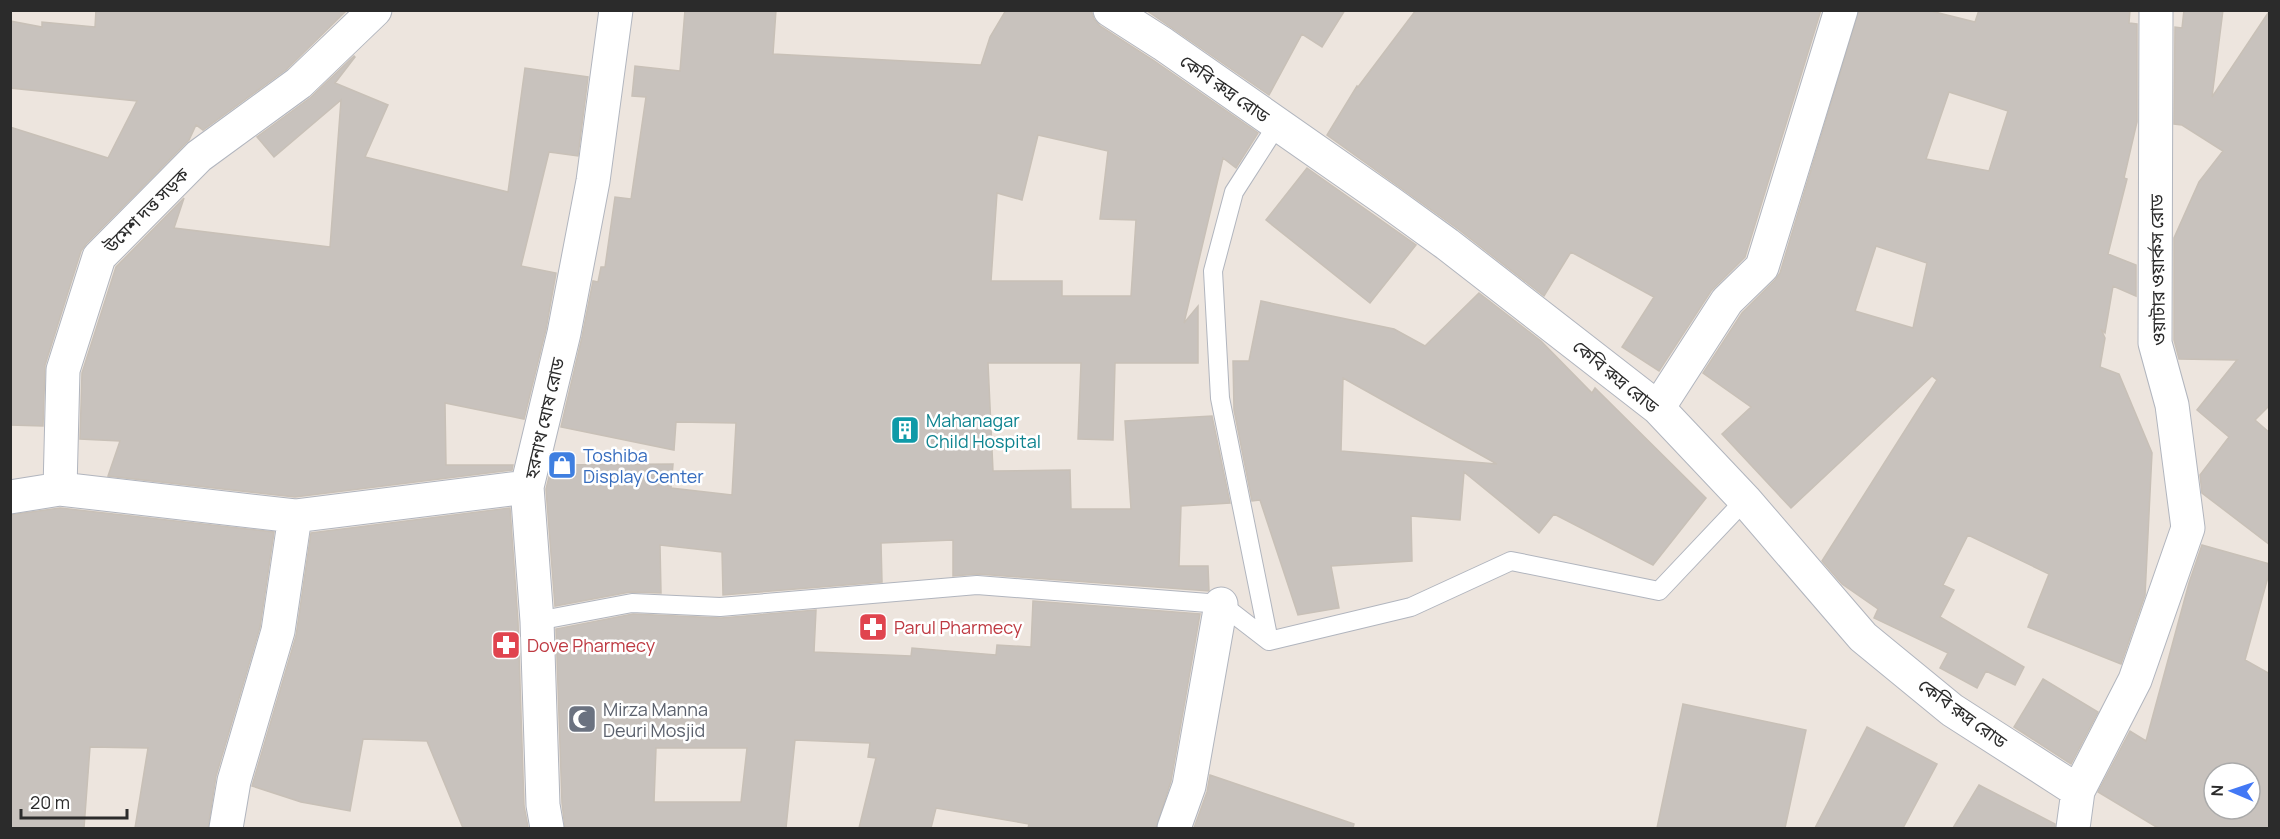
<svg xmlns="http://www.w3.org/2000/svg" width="2280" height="839" font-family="Manrope,'Noto Sans Bengali',sans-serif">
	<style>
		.building { fill: #c8c2bd; stroke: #c8c0b7; stroke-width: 1.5; fill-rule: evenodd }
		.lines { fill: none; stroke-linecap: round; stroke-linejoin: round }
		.service-casing { stroke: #b1b5be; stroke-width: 20 }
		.minor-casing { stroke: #b1b5be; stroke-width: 35 }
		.service { stroke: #fff; stroke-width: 18 }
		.minor { stroke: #fff; stroke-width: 33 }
		.labels { text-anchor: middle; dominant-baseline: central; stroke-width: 5; stroke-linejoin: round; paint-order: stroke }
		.street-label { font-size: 18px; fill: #2b2b2b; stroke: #fff }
		.culture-label { font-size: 18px; fill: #0d838f; stroke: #fff; text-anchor: start }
		.shop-label { font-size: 18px; fill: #366cbe; stroke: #fff; text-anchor: start }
		.health-label { font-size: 18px; fill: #be3a42; stroke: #fff; text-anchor: start }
		.worship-label { font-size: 18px; fill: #5b616d; stroke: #fff; text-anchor: start }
	</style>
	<rect width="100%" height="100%" fill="#ede5de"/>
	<path class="building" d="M96,10H347L287,69L203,130L196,125L189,140L86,244L81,251L45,365L43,426L10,425V127L108,158L137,101L10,88V21L42,27V22L95,27Z
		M685,10H776L773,54L981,65L990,37L1006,10H1091L1094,19L1100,26L1153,60L1258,133L1236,168L1223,158L1184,323L1198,306V363H1115L1113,440L1078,439L1081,363H988L993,471L1070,470L1071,509H1131L1125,421L1212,416L1230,503L1181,506L1179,566H1208L1209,591L978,574L953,576V540L881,543L882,582L723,595L722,552L660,545L661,593L630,592L555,606L546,489L552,465L673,464L671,488L732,495L736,423L676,422L674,450L561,427L582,337L593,281L598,282L601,267H605L615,197L631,199L646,97L632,96L635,66L680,71ZM1038,135L1108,151L1100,219L1136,220L1131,296H1062V281H991L997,193L1022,200Z
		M1146,10H1345L1322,47L1302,34L1269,95Z
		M1416,10H1821L1745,257L1711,291L1659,371L1622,347L1654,297L1571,252L1544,296L1458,229L1327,135L1357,86L1358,87Z
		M1859,10H1927L1975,22L1979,10H2130L2129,23L2137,24V122L2124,178L2127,179L2108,254L2136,265V296L2113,286L2105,333L2101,329L2105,338L2100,367L2119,374L2152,453L2145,595L2121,664L2028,627L2049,574L1968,535L1943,585L1954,590L1940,617L2024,667L2015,685L1986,671L1977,688L1940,668L1948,653L1874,618L1878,609L1842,584L1822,561L1937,380L1932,376L1791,508L1722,434L1751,407L1703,373L1742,313L1775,280L1780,273ZM1949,92L2008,111L1989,171L1926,159ZM1876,246L1927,263L1913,328L1855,311Z
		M2184,10H2223L2212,97L2270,10V405L2255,420L2270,433V545L2202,493L2200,475L2229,437L2197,410L2237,360L2179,359L2174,340V238L2199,182L2223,151L2182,125L2174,124L2175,27L2182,28Z
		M354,56L355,57L335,83L388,105L365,157L508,192L525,68L588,77L578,156L549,152L521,266L556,273L546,329L524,419L445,403L446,465H513L512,470L295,497L108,476L120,441L80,439L82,373L116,267L184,198L174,228L330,247L341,100L274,157L257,137L310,98Z
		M1307,168L1416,245L1370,303L1266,220Z
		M1479,293L1541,341L1592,393L1595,388L1706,498L1653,565L1554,514L1539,533L1464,472L1460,520L1411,516L1412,561L1331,566L1339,608L1298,615L1260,500L1252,501L1234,410L1233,361H1249L1261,301L1394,329L1425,346ZM1343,378L1497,464L1341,451Z
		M60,508L274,532L260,627L216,776L208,828H135L148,748L90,747L84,828H10V515Z
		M510,508L518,622L524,806L528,827L463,828L427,741L363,739L350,811L301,802L252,786L296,636L311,533Z
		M2202,545L2270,564V570L2245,660L2270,674V828H2158L2098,792L2130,731L2146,741L2189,583ZM2214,773H2250V809H2214Z
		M1033,601L1200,614L1171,781L1156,828H1028L1029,824L936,808L931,828H859L876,758L868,757L870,743L795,740L786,828H565L562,803L556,629L633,614L721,618L816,610L814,652L911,656L912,648L996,655L997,645L1031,647ZM656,748H747L741,802H654Z
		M2043,679L2098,712L2071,764L2014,727Z
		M1683,704L1806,730L1785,828H1657Z
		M1867,727L1937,764L1903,828H1815Z
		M1210,775L1354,824L1353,828H1194L1207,792Z
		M1979,785L2055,824V828H1953Z"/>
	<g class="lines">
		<g class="service-casing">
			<path id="service" d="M537,621L632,603L720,607L977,585L1221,604L1269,641
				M1269,641L1220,398L1213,271L1234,192L1277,125
				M1269,641L1411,607L1511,561L1659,591L1745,500"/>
		</g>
		<g class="minor-casing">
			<path id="minor" d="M1110,10L1163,44L1389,202L1447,244L1658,408L1745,500L1863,637L1952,710L2078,791
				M1658,408L1727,301L1762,267L1841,10
				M60,489L63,370L99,257L199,156L299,83L375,10
				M10,497L60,489L295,516L527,487
				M226,828L234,781L278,631L295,516
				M547,828L543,805L537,621L527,487L564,333L593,181L616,10
				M1174,828L1189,786L1221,604
				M2073,828L2078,791L2135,680L2188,528L2172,405L2155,343L2156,10"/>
		</g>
		<use href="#service" class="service"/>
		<use href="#minor" class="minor"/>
	</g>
	<defs>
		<g id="building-square" transform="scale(1.5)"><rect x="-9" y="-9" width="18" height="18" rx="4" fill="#0f9aa8" stroke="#fff"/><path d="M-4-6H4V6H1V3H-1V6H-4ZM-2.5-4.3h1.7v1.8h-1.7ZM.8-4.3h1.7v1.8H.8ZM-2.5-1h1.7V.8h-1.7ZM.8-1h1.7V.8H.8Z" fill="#fff"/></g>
		<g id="shop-square" transform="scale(1.5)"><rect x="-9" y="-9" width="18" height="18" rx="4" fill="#3f7fe0" stroke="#fff"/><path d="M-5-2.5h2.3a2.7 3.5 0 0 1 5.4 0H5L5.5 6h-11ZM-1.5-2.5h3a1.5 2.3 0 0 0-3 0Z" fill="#fff"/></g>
		<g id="pharmacy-square" transform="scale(1.5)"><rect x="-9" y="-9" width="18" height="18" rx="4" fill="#e0444e" stroke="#fff"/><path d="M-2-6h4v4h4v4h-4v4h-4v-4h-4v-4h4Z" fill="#fff"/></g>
		<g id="mosque-square" transform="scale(1.5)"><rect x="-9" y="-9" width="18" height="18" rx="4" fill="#6b7280" stroke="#fff"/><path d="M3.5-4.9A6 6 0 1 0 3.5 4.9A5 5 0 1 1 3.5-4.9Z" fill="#fff"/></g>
	</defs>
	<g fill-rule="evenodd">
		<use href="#building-square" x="905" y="430"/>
		<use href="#shop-square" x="562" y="465"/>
		<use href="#pharmacy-square" x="873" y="627"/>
		<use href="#pharmacy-square" x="506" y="645"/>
		<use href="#mosque-square" x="582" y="719"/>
	</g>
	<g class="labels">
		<g class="street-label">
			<text transform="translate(1225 88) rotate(35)">কেবি রুদ্র রোড</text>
			<text transform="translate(146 210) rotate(-45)">উমেশ দত্ত সড়ক</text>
			<text transform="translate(2157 270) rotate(-91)">ওয়াটার ওয়ার্কস রোড</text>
			<text transform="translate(1616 376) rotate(39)">কেবি রুদ্র রোড</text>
			<text transform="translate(544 418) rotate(-77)">হরনাথ ঘোষ রোড</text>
			<text transform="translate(1963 713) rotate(36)">কেবি রুদ্র রোড</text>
		</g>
		<g class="culture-label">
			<text x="926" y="420">Mahanagar<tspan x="926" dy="21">Child Hospital</tspan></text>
		</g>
		<g class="shop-label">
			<text x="583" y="455">Toshiba<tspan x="583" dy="21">Display Center</tspan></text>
		</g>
		<g class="health-label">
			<text x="894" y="627">Parul Pharmecy</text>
			<text x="527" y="645">Dove Pharmecy</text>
		</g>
		<g class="worship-label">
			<text x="603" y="709">Mirza Manna<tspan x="603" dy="21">Deuri Mosjid</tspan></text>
		</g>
	</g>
	<rect width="2280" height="839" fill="none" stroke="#2b2b2b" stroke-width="24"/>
	<g transform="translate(2232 791) rotate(272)"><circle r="28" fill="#ffffff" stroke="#aaaaaa" stroke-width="1.5"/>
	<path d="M0-4.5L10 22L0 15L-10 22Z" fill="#4278f5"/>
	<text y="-9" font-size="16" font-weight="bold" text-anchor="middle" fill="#2b2b2b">N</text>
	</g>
	<path d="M21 809v9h106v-9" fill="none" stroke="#2b2b2b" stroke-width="3"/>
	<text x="30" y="809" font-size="18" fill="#2b2b2b" stroke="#ffffff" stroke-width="4.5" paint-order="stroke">20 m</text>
</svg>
